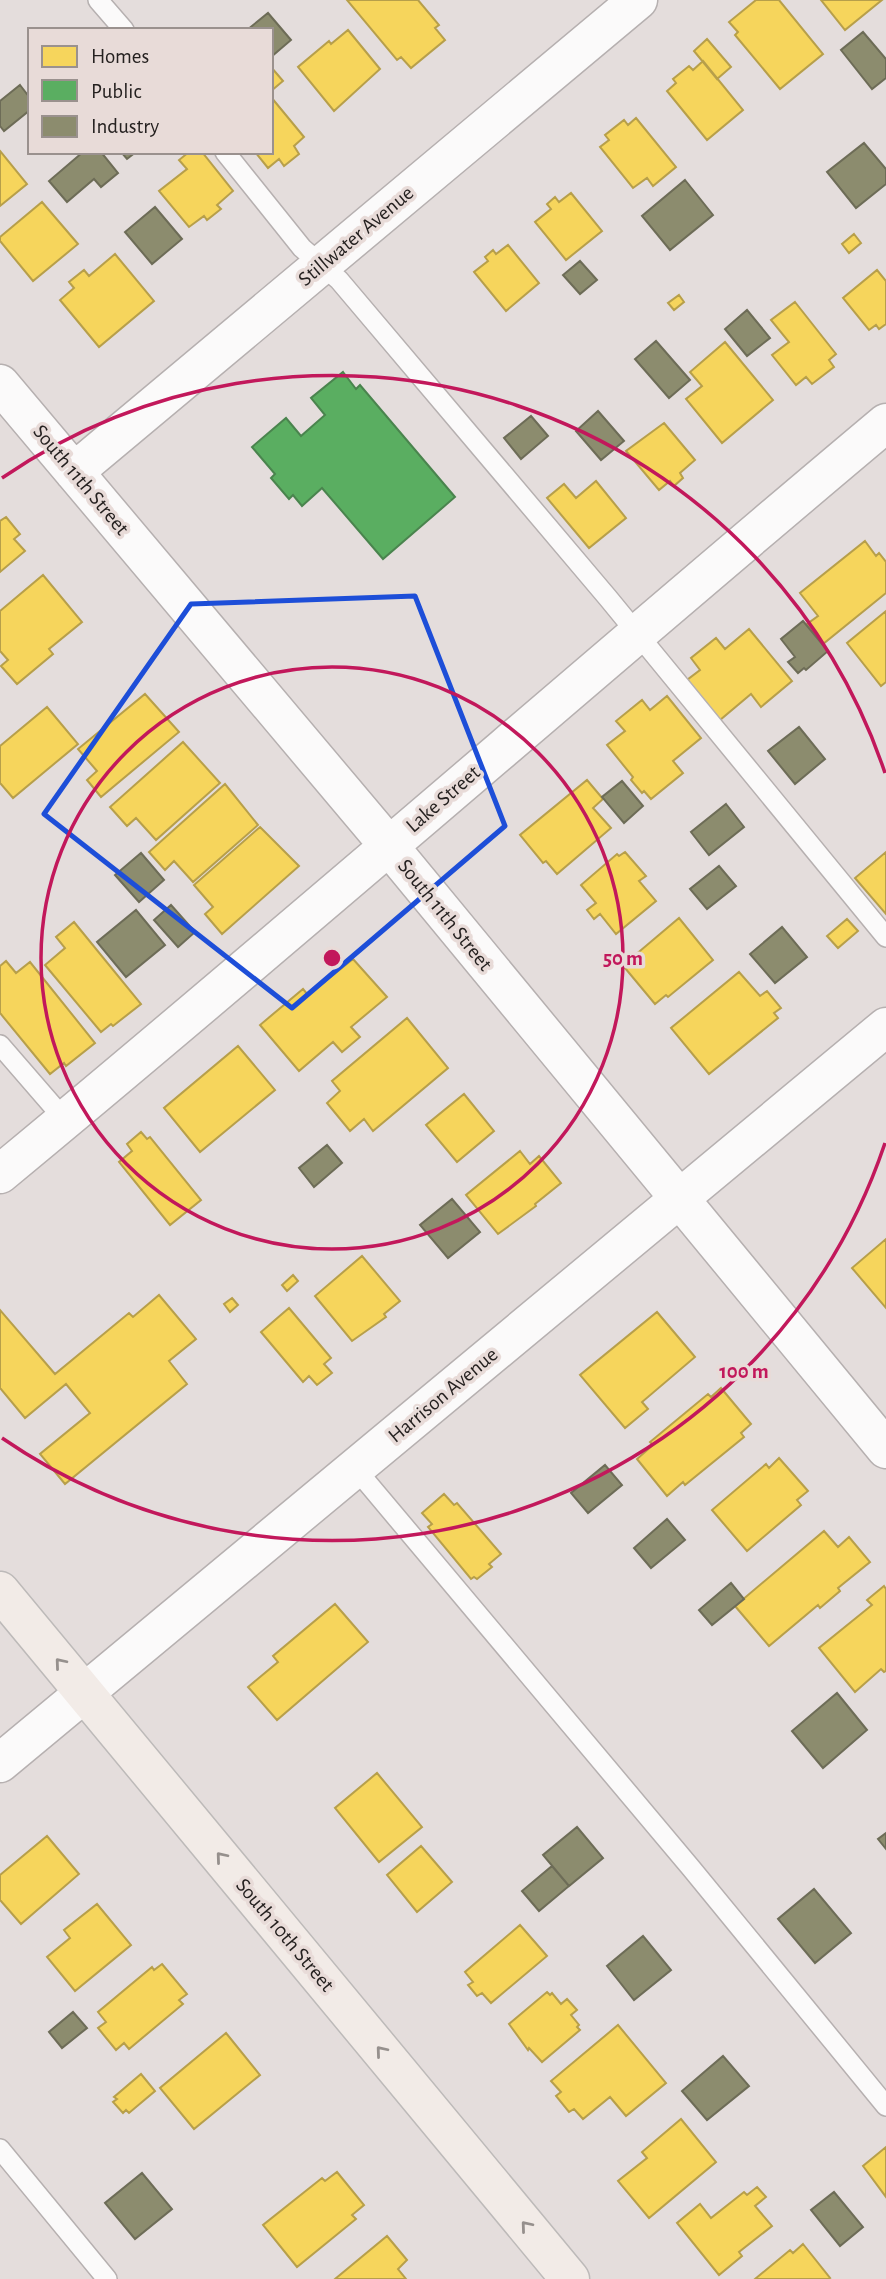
<svg xmlns="http://www.w3.org/2000/svg" width="886" height="2279" font-family="'Alegreya Sans',sans-serif">
	<style>
		.homes { fill: #f6d55c; stroke: #b79f4a; stroke-width: 2 }
		.public { fill: #5aae61; stroke: #4a844e; stroke-width: 2 }
		.industry { fill: #8c8c6e; stroke: #6d6c57; stroke-width: 2 }
		.lines { fill: none; stroke-linecap: round; stroke-linejoin: round }
		.lane-casing { stroke: #b6b0b0; stroke-width: 22 }
		.street-casing { stroke: #b6b0b0; stroke-width: 41 }
		.primary-casing { stroke: #bdbab9; stroke-width: 41 }
		.lane { stroke: #fbfafa; stroke-width: 19 }
		.street { stroke: #fbfafa; stroke-width: 38 }
		.primary { stroke: #f2ebe7; stroke-width: 38 }
		.oneway { stroke: #96908d }
		.marked { fill: none; stroke: #1d4ed8; stroke-width: 5; stroke-linejoin: round }
		.ring { fill: none; stroke: #c2185b; stroke-width: 3.5 }
		.labels { text-anchor: middle; dominant-baseline: central; stroke-width: 7; stroke-linejoin: round; paint-order: stroke }
		.street-label { font-size: 21px; fill: #252120; stroke: #e8dbd8 }
		.centre { fill: #c2185b; stroke: #e8dbd8; stroke-width: 3.5 }
		.ring-label { font-size: 21px; text-anchor: middle; font-weight: bold; fill: #c2185b; stroke: #e8dbd8; stroke-width: 7; stroke-linejoin: round; paint-order: stroke }
	</style>
	<rect width="100%" height="100%" fill="#e4dddc"/>
	<path class="homes" d="M347,0H418L439,25L435,28L445,40L411,68L401,57L397,60Z
		M756,0H779L823,54L780,89L735,35L738,32L729,22Z
		M821,0H882L845,30Z
		M348,30L380,69L334,111L298,67L329,41L331,44Z
		M707,39L731,67L717,79L694,51Z
		M703,61L743,110L707,140L667,91L676,83L673,79L689,66L693,70Z
		M271,67L283,81L271,91Z
		M271,97L304,137L294,146L299,154L284,166L279,159L268,168L255,152H271Z
		M636,118L676,167L653,186L647,178L633,188L600,147L609,140L605,135L624,120L628,125Z
		M0,151L27,184L0,206Z
		M189,152H202L233,191L217,205L221,209L207,220L204,216L189,227L159,191L187,169L179,160Z
		M571,193L602,231L566,260L535,222L551,209L547,204L555,197L559,202Z
		M42,202L78,244L33,281L0,241V237Z
		M854,234L861,243L849,253L842,244Z
		M508,245L539,283L506,311L474,272L488,261L485,257L493,250L496,254Z
		M115,254L154,301L99,347L60,300L74,288L69,282L84,270L89,276Z
		M877,270L886,281V324L879,329L876,325L869,330L843,298Z
		M679,295L684,302L674,310L668,303Z
		M795,302L836,354L829,360L834,367L812,384L806,377L796,385L772,355L789,342L771,320Z
		M725,342L773,400L722,443L686,399L702,386L690,372Z
		M664,423L695,460L680,473L683,478L674,486L670,481L659,490L626,451Z
		M596,481L626,518L589,548L547,498L564,484L576,498Z
		M6,517L20,534L14,539L25,551L0,572V521Z
		M865,541L876,556L879,553L886,562V593L823,644L807,624L818,616L800,593Z
		M43,575L82,622L49,649L53,654L17,684L1,666L8,660L0,651V611Z
		M886,611V682L881,686L847,643Z
		M749,629L792,681L761,707L751,694L720,720L687,680L700,670L691,658L716,638L725,649Z
		M145,694L179,732L101,797L87,780L97,771L78,749Z
		M667,696L701,738L673,761L683,773L651,799L644,791L642,793L631,780L633,777L607,745L625,731L616,721L642,700L650,710Z
		M47,707L78,744L13,798L0,783V746Z
		M183,742L220,783L156,840L136,818L127,826L110,807Z
		M587,780L603,799L593,808L611,828L557,874L546,861L543,863L520,835Z
		M225,784L258,825L193,882L174,861L165,870L149,852Z
		M260,827L299,866L222,934L205,914L213,907L194,885Z
		M625,852L646,876L639,881L656,901L616,934L600,914L594,919L587,910L596,903L581,885L617,854L619,856Z
		M886,852V914L855,878Z
		M679,918L713,960L668,997L666,995L655,1004L625,968L636,958L634,956Z
		M847,919L858,931L838,948L827,936Z
		M74,922L141,1004L113,1026L111,1024L101,1032L45,965L65,948L56,937Z
		M353,959L387,997L351,1027L360,1037L342,1052L333,1042L299,1071L260,1025L303,989L308,995Z
		M6,961L16,973L30,962L95,1043L66,1066L64,1063L50,1074L0,1013V966Z
		M739,972L760,996L767,991L781,1008L774,1013L778,1018L709,1074L671,1028Z
		M407,1018L448,1068L373,1131L364,1119L350,1131L327,1103L340,1091L332,1081Z
		M238,1046L275,1090L200,1152L164,1108Z
		M464,1094L494,1131L457,1162L426,1125Z
		M141,1132L147,1139L150,1137L201,1200L170,1225L119,1162L132,1151L127,1144Z
		M520,1151L530,1164L539,1156L561,1183L535,1204L536,1206L498,1234L466,1195Z
		M886,1239V1308L852,1268Z
		M362,1256L400,1301L384,1314L386,1317L352,1341L315,1296Z
		M293,1275L298,1281L287,1291L282,1285Z
		M159,1295L196,1339L169,1361L187,1384L65,1484L40,1454L90,1413L66,1384L25,1418L0,1388V1310L55,1374L129,1313L133,1317Z
		M232,1298L238,1305L230,1312L224,1304Z
		M289,1308L331,1358L324,1364L332,1373L317,1385L309,1376L303,1382L261,1332Z
		M657,1312L695,1357L642,1402L648,1409L625,1428L580,1375Z
		M721,1388L751,1424L741,1433L744,1437L685,1485L683,1482L667,1496L637,1459L653,1445L650,1442L708,1394L711,1397Z
		M779,1458L808,1491L797,1500L801,1505L747,1551L712,1510L766,1464L769,1468Z
		M444,1494L454,1505L457,1503L501,1554L489,1564L492,1567L477,1579L474,1577L471,1579L428,1527L432,1524L422,1513Z
		M824,1531L838,1547L849,1537L870,1562L838,1588L840,1591L820,1608L818,1605L769,1646L735,1606Z
		M884,1586L886,1589V1671L884,1672L881,1669L855,1692L819,1648L872,1605L867,1600Z
		M335,1604L368,1642L277,1720L248,1687L278,1662L273,1656Z
		M377,1773L422,1827L379,1862L335,1808Z
		M47,1836L79,1874L21,1924L0,1900V1875Z
		M421,1846L452,1882L417,1912L387,1875Z
		M97,1904L131,1945L75,1991L47,1957L70,1938L64,1930Z
		M520,1925L547,1956L491,2003L482,1993L477,1996L468,1985L473,1982L465,1972Z
		M162,1964L187,1994L179,2000L183,2004L129,2049L124,2043L116,2050L98,2028L106,2022L98,2012L152,1967L154,1970Z
		M547,1992L550,1995L552,1993L561,2004L567,1999L577,2010L571,2015L579,2025L577,2027L580,2030L542,2062L529,2048L528,2050L509,2024Z
		M618,2025L666,2083L626,2116L610,2097L583,2119L574,2109L569,2112L556,2096L561,2092L551,2081Z
		M226,2033L260,2075L194,2129L160,2088Z
		M141,2074L155,2091L129,2113L126,2110L123,2113L113,2102L117,2099L114,2097Z
		M681,2119L716,2162L649,2218L618,2181L647,2158L642,2152Z
		M886,2147V2197L863,2166Z
		M337,2172L364,2205L352,2215L356,2219L297,2267L263,2225L322,2178L325,2181Z
		M757,2187L766,2197L755,2206L772,2226L739,2252L742,2256L719,2275L677,2223L700,2204L711,2218L744,2192L747,2195Z
		M387,2236L407,2260L398,2269L406,2279H335Z
		M803,2244L830,2278L828,2279H755L790,2250L793,2253Z"/>
	<path class="public" d="M343,372L356,389L360,385L455,497L383,559L322,488L302,506L293,495L289,499L271,478L275,474L252,447L286,418L301,436L325,415L311,398Z"/>
	<path class="industry" d="M268,13L291,40L271,57V30H247Z
		M863,32L886,59V78L872,89L841,50Z
		M20,85L30,98V110L4,131L0,126V101Z
		M864,143L886,169V184L856,208L827,172Z
		M83,152H101L118,173L101,187L94,179L67,202L49,181Z
		M121,152H136L127,159Z
		M685,180L713,215L670,250L642,216Z
		M155,207L182,239L152,264L125,232Z
		M580,261L597,280L580,294L563,275Z
		M747,310L770,338L747,356L725,329Z
		M656,341L690,380L669,398L635,359Z
		M598,411L624,441L601,460L576,431Z
		M531,416L548,436L521,459L504,438Z
		M803,621L828,651L806,670L804,668L798,673L788,662L795,657L781,639Z
		M799,727L825,759L795,784L768,751Z
		M622,781L643,806L624,823L602,797Z
		M726,804L744,827L709,855L691,832Z
		M141,853L164,880L139,902L115,875Z
		M719,866L736,886L707,909L690,889Z
		M171,905L195,932L178,947L154,920Z
		M136,910L165,945L126,977L97,942Z
		M782,927L807,957L775,983L750,954Z
		M327,1145L342,1163L314,1187L299,1168Z
		M452,1199L480,1232L448,1258L420,1225Z
		M605,1465L622,1485L588,1513L571,1493Z
		M667,1519L685,1540L651,1568L634,1548Z
		M731,1583L744,1599L712,1625L699,1610Z
		M837,1693L867,1730L823,1768L792,1731Z
		M577,1827L603,1858L569,1886L543,1855Z
		M886,1833V1849L878,1839Z
		M552,1866L569,1886L539,1911L522,1891Z
		M814,1889L851,1933L815,1963L778,1919Z
		M643,1936L671,1970L634,2000L607,1966Z
		M73,2012L87,2028L62,2048L49,2032Z
		M723,2056L749,2086L707,2120L682,2091Z
		M142,2173L172,2209L135,2239L105,2203Z
		M834,2192L863,2227L840,2246L811,2210Z"/>
	<g class="lines">
		<g class="lane-casing">
			<path id="lane" d="M98,0L124,30
				M225,152L302,248L339,280L608,598L886,937
				M0,1045L65,1120
				M355,1468L691,1868L886,2106
				M0,2149L107,2279"/>
		</g>
		<g class="street-casing">
			<path id="street" d="M0,384L374,828L886,1449
				M74,472L638,0
				M0,1174C298,928 589,672 886,423
				M0,1763L886,1027"/>
		</g>
		<g class="primary-casing">
			<path id="primary" d="M0,1591L570,2279"/>
		</g>
		<use href="#lane" class="lane"/>
		<use href="#street" class="street"/>
		<use href="#primary" class="primary"/>
	</g>
	<defs><path id="oneway-chevron" d="M-2-3.5L2.5 0L-2 3.5" fill="none" stroke-width="1.6" stroke-linecap="round" stroke-linejoin="round" transform="scale(1.75)"/></defs>
	<g class="oneway">
		<use href="#oneway-chevron" transform="translate(60 1663) rotate(-130)"/>
		<use href="#oneway-chevron" transform="translate(221 1857) rotate(-130)"/>
		<use href="#oneway-chevron" transform="translate(381 2051) rotate(-130)"/>
		<use href="#oneway-chevron" transform="translate(526 2226) rotate(-130)"/>
	</g>
	<path class="marked" d="M415,596L505,826L292,1008L44,814L191,604Z"/>
	<g class="ring">
		<circle cx="332" cy="958" r="291"/>
		<path d="M885 1143A583 583 0 0 1 2 1438M2 478A583 583 0 0 1 885 773"/>
	</g>
	<g class="labels">
		<g class="street-label">
			<text transform="translate(356 236) rotate(-40)">Stillwater Avenue</text>
			<text transform="translate(81 480) rotate(50)">South 11th Street</text>
			<text transform="translate(443 799) rotate(-41)">Lake Street</text>
			<text transform="translate(445 915) rotate(51)">South 11th Street</text>
			<text transform="translate(443 1395) rotate(-40)">Harrison Avenue</text>
			<text transform="translate(285 1935) rotate(50)">South 10th Street</text>
		</g>
	</g>
	<circle cx="332" cy="958" r="10" class="centre"/>
	<g class="ring-label">
		<text x="623" y="965">50 m</text>
		<text x="744" y="1378">100 m</text>
	</g>
	<rect x="28" y="28" width="245" height="126" fill="#e8dbd8" stroke="#9a918e" stroke-width="2"/>
	<rect x="42" y="46" width="35" height="21" fill="#f6d55c" stroke="#9a918e" stroke-width="2"/>
	<text x="91" y="63" font-size="21" fill="#252120">Homes</text>
	<rect x="42" y="80" width="35" height="21" fill="#5aae61" stroke="#9a918e" stroke-width="2"/>
	<text x="91" y="98" font-size="21" fill="#252120">Public</text>
	<rect x="42" y="116" width="35" height="21" fill="#8c8c6e" stroke="#9a918e" stroke-width="2"/>
	<text x="91" y="133" font-size="21" fill="#252120">Industry</text>
</svg>
